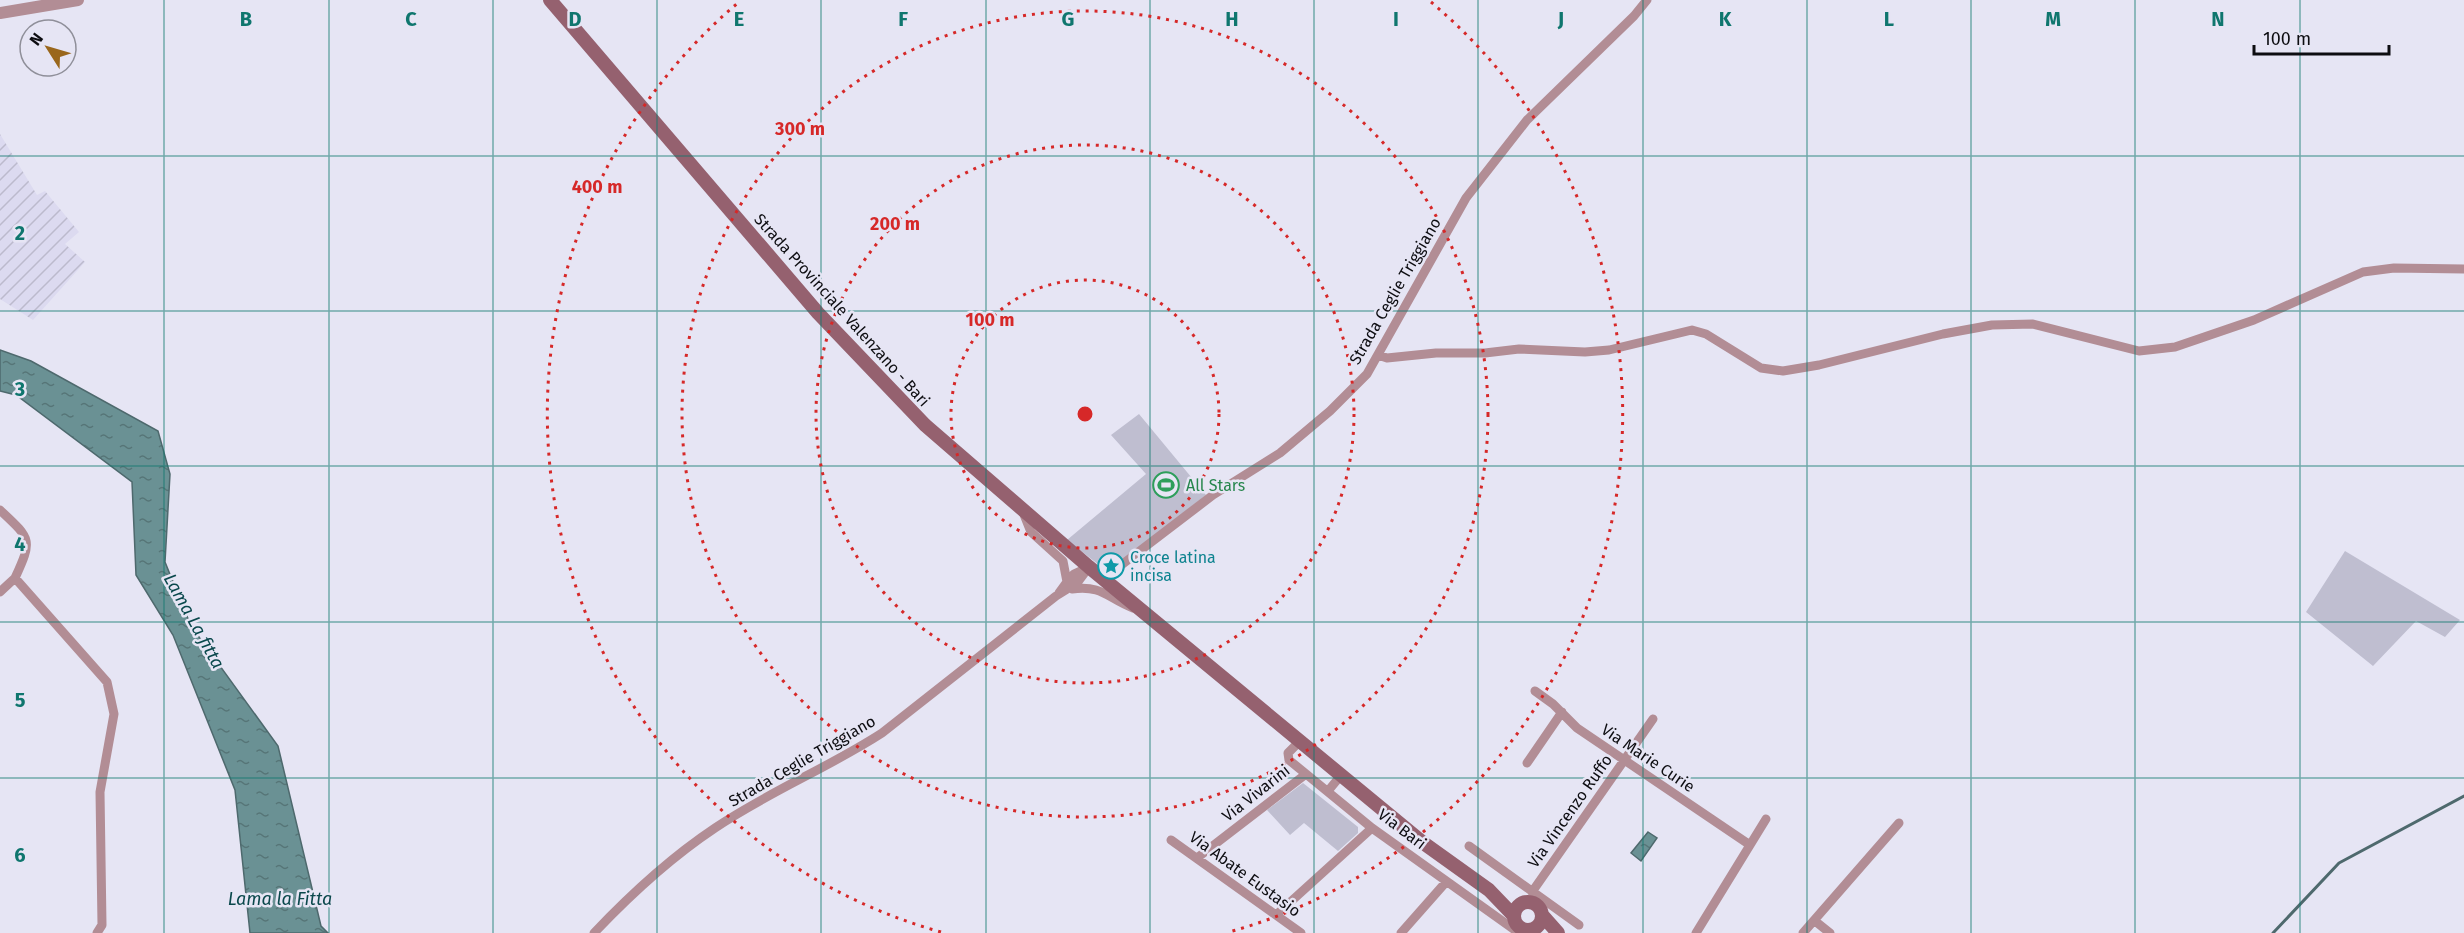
<svg xmlns="http://www.w3.org/2000/svg" width="2464" height="933" font-family="'Fira Sans',sans-serif">
	<style>
		.industrial { fill: url(#industrial-furrows) }
		.green { fill: #bfbed0 }
		.water { fill: url(#water-ripples); stroke: #4e696d; stroke-width: 1.5 }
		.lines { fill: none; stroke-linecap: round; stroke-linejoin: round }
		.stream { stroke: #4e696d; stroke-width: 3 }
		.minor { stroke: #b28d95; stroke-width: 9 }
		.tertiary { stroke: #b28d95; stroke-width: 12 }
		.secondary { stroke: #95616f; stroke-width: 14 }
		.grid { fill: none; stroke: #0f766e; stroke-width: 1.5; stroke-opacity: 0.55 }
		.ring { fill: none; stroke: #d62828; stroke-width: 3; stroke-dasharray: 3 6 }
		.labels { text-anchor: middle; dominant-baseline: central; stroke-width: 5; stroke-linejoin: round; paint-order: stroke }
		.street-label { font-size: 16px; fill: #0d0d11; stroke: #e6e5f4 }
		.leisure-label { font-size: 16px; fill: #27864d; stroke: #e6e5f4; text-anchor: start }
		.culture-label { font-size: 16px; fill: #0d838f; stroke: #e6e5f4; text-anchor: start }
		.water-label { font-size: 18px; font-style: italic; fill: #0a484c; stroke: #e6e5f4 }
		.grid-label { font-size: 20px; text-anchor: middle; font-weight: bold; fill: #0f766e; stroke: #e6e5f4; stroke-width: 5; stroke-linejoin: round; paint-order: stroke }
		.centre { fill: #d62828; stroke: #e6e5f4; stroke-width: 3 }
		.ring-label { font-size: 18px; text-anchor: middle; font-weight: bold; fill: #d62828; stroke: #e6e5f4; stroke-width: 5; stroke-linejoin: round; paint-order: stroke }
	</style>
	<defs>
		<pattern id="industrial-furrows" width="10" height="10" patternUnits="userSpaceOnUse" patternTransform="scale(1.5)"><rect width="10" height="10" fill="#dcdaf0"/><path d="M-1 1l2-2M0 10L10 0M9 11l2-2" fill="none" stroke="#bcbacd"/></pattern>
		<pattern id="water-ripples" width="26" height="14" patternUnits="userSpaceOnUse" patternTransform="scale(1.5)"><rect width="26" height="14" fill="#6a9194"/><path d="M2 4q2-2 4 0t4 0M15 11q2-2 4 0t4 0" fill="none" stroke="#567577"/></pattern>
	</defs>
	<rect width="100%" height="100%" fill="#e6e5f4"/>
	<path class="industrial" d="M0,134L37,195L45,191L79,232L65,244L85,262L33,320L0,299Z"/>
	<path class="green" d="M1139,414L1206,495L1108,572L1067,540L1146,474L1111,435Z
		M2345,551L2460,620L2445,637L2416,621L2373,666L2306,612Z
		M1303,783L1358,827V833L1338,851L1304,823L1290,835L1267,810Z"/>
	<path class="water" d="M0,350L31,361L158,431L170,474L165,562L191,626L278,746L321,926L328,933H250L235,790L173,635L136,575L132,482L16,395L0,391Z
		M1648,832L1657,838L1641,861L1631,853Z"/>
	<g class="lines">
		<path class="stream" d="M2273,933L2339,863L2464,796"/>
		<path class="minor" d="M1378,355L1387,358L1436,353H1485L1519,349L1585,352L1609,350L1692,330L1706,334L1761,368L1783,371L1819,365L1943,334L1992,325L2033,324L2139,351L2175,347L2254,320L2363,272L2394,268L2464,269
			M0,510C31,539 33,539 15,578L107,682L114,714L100,792L102,925L97,933
			M1023,512L1031,532L1063,561L1067,582L1059,593
			M1103,579L1213,495L1280,453L1330,411L1367,374L1466,198L1527,120L1634,16L1647,0
			M1067,582L1074,574L1089,567
			M1072,589C1103,585 1107,598 1133,608
			M0,592L15,578
			M1535,691L1553,704L1577,728L1750,845
			M1300,741L1288,753L1289,760L1372,828L1519,933
			M1527,763L1562,712
			M1328,791L1342,774
			M1171,840L1301,933
			M1469,846L1579,925
			M1197,858L1306,774
			M1532,892L1653,719
			M1276,915L1372,828
			M1815,921L1830,933
			M594,933C631,894 670,858 715,828C768,792 828,768 882,733L1056,596L1077,583L1089,567
			M1401,933L1446,882
			M1696,933L1766,819
			M1803,933L1899,823"/>
		<path class="tertiary" d="M0,13L78,0"/>
		<path class="secondary" d="M550,0L818,313L925,425L1089,567L1422,842L1489,890L1514,916
			M1514 916a14 14 0 1 1 28 0a14 14 0 1 1-28 0Z
			M1542,915L1558,933"/>
	</g>
	<path class="grid" d="M164,0V933M329,0V933M493,0V933M657,0V933M821,0V933M986,0V933M1150,0V933M1314,0V933M1478,0V933M1643,0V933M1807,0V933M1971,0V933M2135,0V933M2300,0V933M0,156H2464M0,311H2464M0,466H2464M0,622H2464M0,778H2464"/>
	<g class="ring">
		<circle cx="1085" cy="414" r="134"/>
		<circle cx="1085" cy="414" r="269"/>
		<circle cx="1085" cy="414" r="403"/>
		<path d="M941 932A538 538 0 0 1 739 2M1431 2A538 538 0 0 1 1229 932"/>
	</g>
	<defs>
		<g id="stadium-ring" transform="scale(1.35)"><circle r="9.5" fill="#e6e5f4" stroke="#2e9e5b" stroke-width="1.5"/><path d="M0-5a6.5 5 0 1 0 0 10a6.5 5 0 1 0 0-10ZM-3.5-1.8h7v3.6h-7Z" fill="#2e9e5b"/></g>
		<g id="sight-ring" transform="scale(1.35)"><circle r="9.5" fill="#e6e5f4" stroke="#0f9aa8" stroke-width="1.5"/><path d="M0-6L1.8-2.2L6-1.7L2.9 1.2L3.7 5.4L0 3.3L-3.7 5.4L-2.9 1.2L-6-1.7L-1.8-2.2Z" fill="#0f9aa8"/></g>
	</defs>
	<g fill-rule="evenodd">
		<use href="#stadium-ring" x="1166" y="485"/>
		<use href="#sight-ring" x="1111" y="566"/>
	</g>
	<g class="labels">
		<g class="street-label">
			<text transform="translate(1395 291) rotate(-60)">Strada Ceglie Triggiano</text>
			<text transform="translate(842 310) rotate(48)">Strada Provinciale Valenzano - Bari</text>
			<text transform="translate(1648 758) rotate(34)">Via Marie Curie</text>
			<text transform="translate(802 761) rotate(-30)">Strada Ceglie Triggiano</text>
			<text transform="translate(1256 793) rotate(-38)">Via Vivarini</text>
			<text transform="translate(1570 811) rotate(-55)">Via Vincenzo Ruffo</text>
			<text transform="translate(1402 829) rotate(37)">Via Bari</text>
			<text transform="translate(1245 874) rotate(36)">Via Abate Eustasio</text>
		</g>
		<g class="leisure-label">
			<text x="1186" y="485">All Stars</text>
		</g>
		<g class="culture-label">
			<text x="1130" y="557">Croce latina<tspan x="1130" dy="18">incisa</tspan></text>
		</g>
		<g class="water-label">
			<text transform="translate(194 621) rotate(61)">Lama La fitta</text>
			<text x="280" y="899">Lama la Fitta</text>
		</g>
	</g>
	<g class="grid-label">
		<text x="246" y="26">B</text>
		<text x="411" y="26">C</text>
		<text x="575" y="26">D</text>
		<text x="739" y="26">E</text>
		<text x="903" y="26">F</text>
		<text x="1068" y="26">G</text>
		<text x="1232" y="26">H</text>
		<text x="1396" y="26">I</text>
		<text x="1561" y="26">J</text>
		<text x="1725" y="26">K</text>
		<text x="1889" y="26">L</text>
		<text x="2053" y="26">M</text>
		<text x="2218" y="26">N</text>
		<text x="20" y="240">2</text>
		<text x="20" y="396">3</text>
		<text x="20" y="551">4</text>
		<text x="20" y="707">5</text>
		<text x="20" y="862">6</text>
	</g>
	<circle cx="1085" cy="414" r="9" class="centre"/>
	<g class="ring-label">
		<text x="800" y="135">300 m</text>
		<text x="597" y="193">400 m</text>
		<text x="895" y="230">200 m</text>
		<text x="990" y="326">100 m</text>
	</g>
	<g transform="translate(48 48) rotate(307)"><circle r="28" fill="#e6e5f4" stroke="#8f8f99" stroke-width="1.5"/>
	<path d="M0-4.5L10 22L0 15L-10 22Z" fill="#9a671c"/>
	<text y="-9" font-size="16" font-weight="bold" text-anchor="middle" fill="#0d0d11">N</text>
	</g>
	<path d="M2254 45v9h135v-9" fill="none" stroke="#0d0d11" stroke-width="3"/>
	<text x="2263" y="45" font-size="18" fill="#0d0d11" stroke="#e6e5f4" stroke-width="4.5" paint-order="stroke">100 m</text>
</svg>
